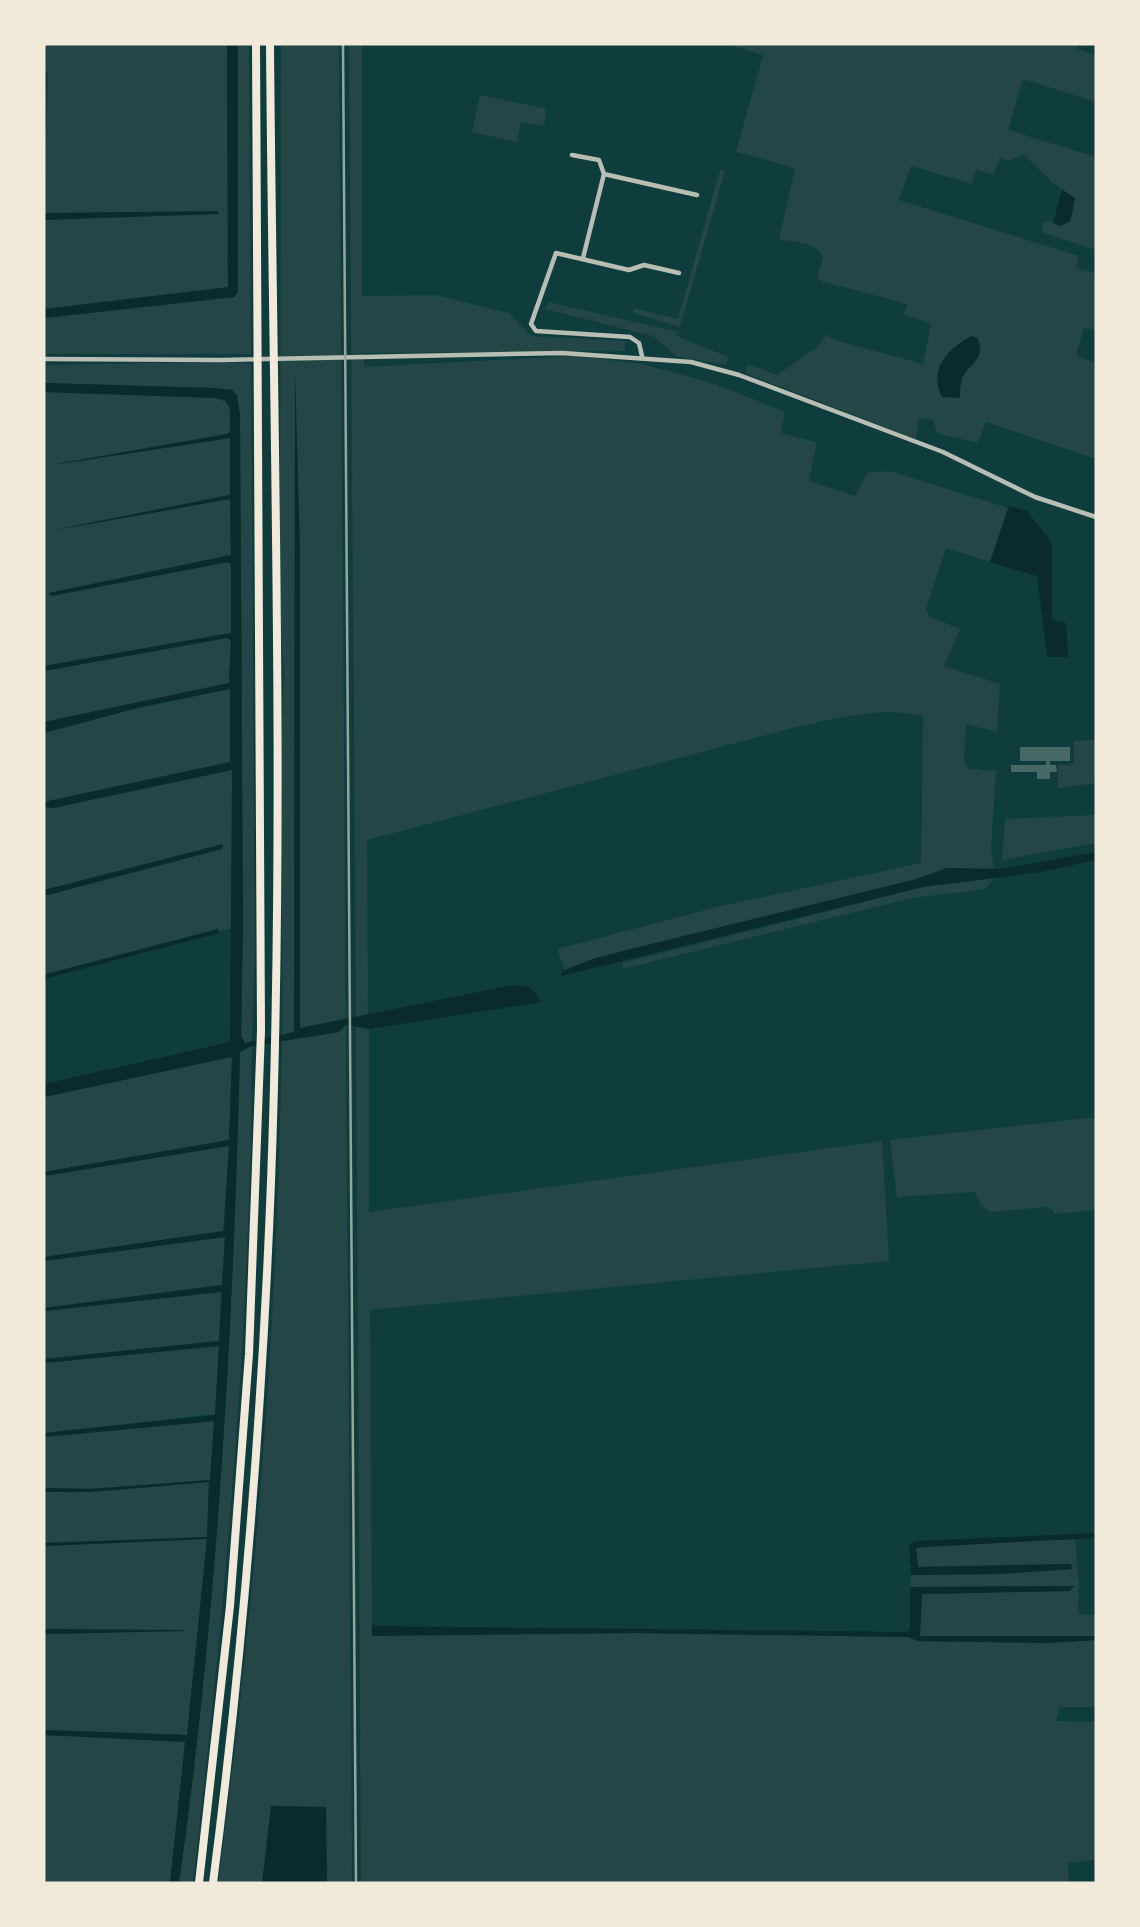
<svg xmlns="http://www.w3.org/2000/svg" width="1140" height="1927" font-family="'IBM Plex Sans',sans-serif">
	<style>
		.green { fill: #244646; fill-rule: evenodd }
		.water { fill: #0a2a2b }
		.building { fill: #486865 }
		.lines { fill: none; stroke-linecap: round; stroke-linejoin: round }
		.minor { stroke: #b8beb3; stroke-width: 4.5 }
		.trunk { stroke: #f1e9da; stroke-width: 8 }
		.rail { stroke: #97a49c; stroke-width: 2.5 }
	</style>
	<rect width="100%" height="100%" fill="#0f3d3e"/>
	<path class="green" d="M44,44H227L228,287L225,290L44,309V220L219,212L44,213L48,74L44,65Z
		M238,44H249L251,354H44V318L234,297L238,292Z
		M281,44H339L352,1883H218C256,1603 278,1317 282,1034C284,914 277,794 284,674L280,619Z
		M349,44H362V296L437,295L509,313L531,336L625,341V351L364,353V367L574,356L643,364L715,384L785,412L781,433L817,442L809,481L855,496L867,473L890,471L1008,508L990,562L946,548L926,609L930,617L960,629L944,666L1000,684L997,732L966,724L964,761L968,769L996,771L991,849L994,869L947,868L917,879L618,952L565,970L557,949L721,906L921,863L923,716C878,706 837,718 793,728L367,840L368,1017L356,1018Z
		M727,44H1078L1077,49L1096,55V102L1023,79L1008,130L1096,157V250L1042,232L1043,223L1048,221L1061,226L1072,217L1075,198L1053,183L1023,154L1009,161L1000,158L993,175L976,169L972,184L911,166L899,200L1079,256L1076,268L1096,273V330L1084,327L1076,356L1096,363V459L986,422L978,443L940,434L936,432L933,420L919,418L916,439L745,373L748,364L777,375L816,348L826,335L835,340L923,364L931,324L904,314L907,304L821,281L817,276L823,259L820,251L807,244L779,239L795,168L736,152L763,55ZM977,338L980,351L963,375L959,398L939,390V365Z
		M480,95L547,109L544,126L521,122L517,142L472,132Z
		M720,170L725,171L680,327L633,313L634,308L678,319Z
		M549,302L678,332L676,335L681,338L729,357L726,365L676,356L653,336L545,309Z
		M220,362L251,364L255,951L252,1041L244,1043L241,1036L243,926L240,416L237,395L214,388L44,383V365Z
		M44,392L216,398L229,403L230,432L227,434L48,465L230,438V495L51,530L230,499L231,555L49,593L51,596L227,562L231,563V633L44,666Z
		M227,638L231,640L229,683L44,722V671Z
		M230,689V762L44,802V733L111,714Z
		M1096,740V783L1058,788V765L1074,764V741Z
		M229,768L232,769V928L44,975V896L224,846L44,890V807L54,808Z
		M1096,815V843L1002,860L1005,819Z
		M995,878L985,889L912,898L623,969V963L634,960L923,887Z
		M356,1025L369,1029V1212L882,1141L889,1261L370,1310L372,1635L636,1633L908,1637L918,1641L1048,1643L1096,1640V1707H1060L1056,1721L1096,1722V1860L1068,1863L1069,1883H361Z
		M252,1046C251,1326 225,1605 193,1883H179C218,1608 233,1329 240,1052Z
		M232,1056L229,1140L44,1172V1097Z
		M1096,1117V1210L1054,1214L1053,1210L1045,1207L990,1212L981,1205L975,1192L897,1197L890,1140Z
		M219,1146H229L223,1231L44,1257V1176Z
		M225,1237L222,1285L44,1308V1261Z
		M221,1290L219,1341L44,1359V1311Z
		M219,1346L215,1414L44,1433V1363Z
		M215,1421L210,1480L90,1489L44,1488V1437Z
		M209,1482L207,1537L44,1543V1492H91Z
		M207,1539L187,1735L44,1730V1634L185,1631L44,1629V1546Z
		M1045,1540H1075L1079,1584L1078,1614L1096,1615V1636H920L921,1594L1070,1591L910,1587L911,1575L1002,1574L1072,1568L1071,1564L918,1567L916,1548Z
		M44,1735L186,1741L170,1883H44Z"/>
	<path class="water" d="M227,44H238V292L234,297L44,318V309L228,287Z
		M1062,190L1075,198L1070,221L1061,226L1053,223Z
		M218,211V214L44,220V213Z
		M972,336L977,338C987,356 972,362 964,375C959,381 960,391 960,398L942,397C928,370 948,348 972,336Z
		M295,370L300,547V1028L513,985L530,987L542,1002L369,1029L346,1025L339,1032L252,1046L240,1052C233,1329 218,1608 179,1883H170L185,1742L44,1735V1730L187,1735L207,1539L44,1546V1543L207,1537L209,1482L91,1492H44V1488L90,1489L210,1480L214,1421L44,1437V1433L215,1415L219,1346L44,1363V1359L219,1341L222,1292L44,1311V1308L222,1285L225,1237L44,1261V1257L224,1231L229,1146L44,1176V1172L229,1140L232,1057L44,1097V1084L230,1042L232,770L53,808L44,807V802L230,762V689L145,706L44,733V722L229,683L231,640L227,638L44,671V666L231,633V564L228,562L51,596L49,593L231,555L230,499L51,531L230,495V438L47,466L227,434L230,431V408L225,400L216,398L44,392V383L214,388L232,390L237,395L240,416L243,926L241,1036L245,1043L294,1032Z
		M1009,506L1027,511L1052,543V620L1066,623L1068,657H1047L1037,576L990,562Z
		M223,844L222,849L44,896V890Z
		M1096,852V860L1041,872L923,887L561,976L562,971L595,958L917,879L947,868L1001,869Z
		M218,929L219,933L44,979L46,974Z
		M1096,1533V1538L920,1547L916,1548L918,1567L1071,1564L1072,1569L1002,1574L911,1575L909,1546L915,1541Z
		M1074,1586L1070,1591L922,1594L920,1636H1096V1640L1048,1643L918,1641L908,1637L636,1633L372,1636V1623L375,1626L906,1632L910,1630V1587Z
		M44,1629L184,1630L185,1631L44,1634Z
		M271,1806L326,1807L327,1883H262Z"/>
	<path class="building" d="M1020,747H1070V761H1050V765H1056L1057,772H1050V779H1037V772H1011V765H1046V761H1020Z"/>
	<g class="lines">
		<path class="minor" d="M572,155L599,160L604,174
			M583,258L604,174L697,195
			M642,356L639,343L630,337L536,331L531,324L556,253L629,270L644,265L679,273
			M44,359L223,360L562,353L691,362L739,375L943,452L1035,497L1096,517"/>
		<path class="trunk" d="M199,1883L230,1606L249,1354L261,1031L256,44
			M213,1883C243,1651 262,1416 271,1182C285,804 273,423 270,44"/>
		<path class="rail" d="M343,44L356,1883"/>
	</g>
	<rect width="1140" height="1927" fill="none" stroke="#f1e9da" stroke-width="91"/>
</svg>
